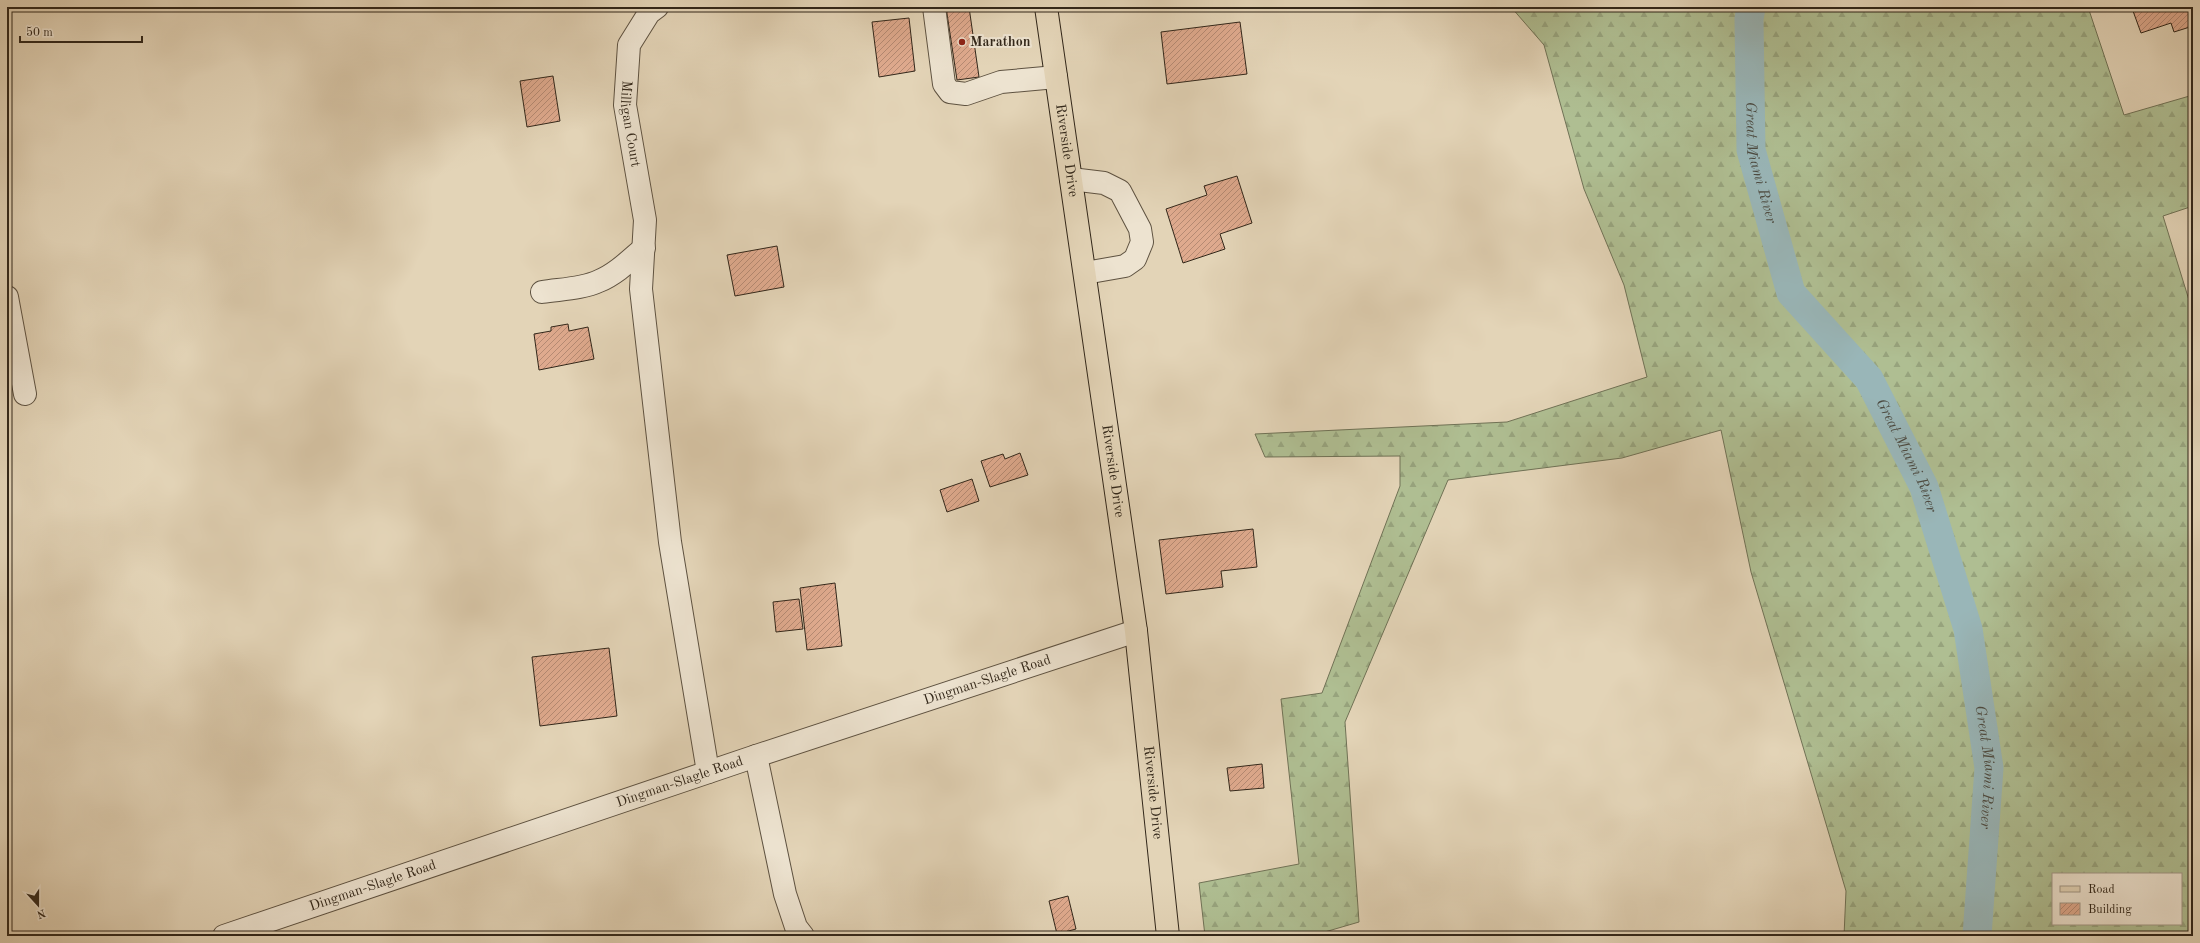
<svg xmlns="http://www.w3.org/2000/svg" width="2200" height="943" font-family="'Old Standard TT',serif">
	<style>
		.forest { fill: url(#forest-firs); stroke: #707256; fill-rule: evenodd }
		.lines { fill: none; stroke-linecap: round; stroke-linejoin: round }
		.river { stroke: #99b6b8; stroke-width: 29 }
		.building { fill: url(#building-hatch); stroke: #32271a }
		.minor-casing { stroke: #5e5241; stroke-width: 24 }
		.major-casing { stroke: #32271a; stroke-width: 24 }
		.minor { stroke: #ede3d0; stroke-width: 22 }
		.major { stroke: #e3d4b7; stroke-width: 22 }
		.poi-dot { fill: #8f2418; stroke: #ede3d0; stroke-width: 1.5 }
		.labels { text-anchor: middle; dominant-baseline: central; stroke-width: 4; stroke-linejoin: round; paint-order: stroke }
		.poi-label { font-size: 14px; font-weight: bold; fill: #32271a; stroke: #ede3d0; text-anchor: start }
		.street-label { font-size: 14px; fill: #32271a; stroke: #ede3d0 }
		.water-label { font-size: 15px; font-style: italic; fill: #4c4b42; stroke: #ede3d0 }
	</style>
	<defs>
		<pattern id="forest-firs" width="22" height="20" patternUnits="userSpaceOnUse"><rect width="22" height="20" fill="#afbe92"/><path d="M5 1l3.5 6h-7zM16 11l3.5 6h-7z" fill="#97a37d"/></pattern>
		<pattern id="building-hatch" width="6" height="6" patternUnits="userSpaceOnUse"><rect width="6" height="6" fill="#dfaa8e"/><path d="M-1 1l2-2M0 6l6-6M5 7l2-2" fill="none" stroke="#b58a73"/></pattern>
	</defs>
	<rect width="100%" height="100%" fill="#e3d4b7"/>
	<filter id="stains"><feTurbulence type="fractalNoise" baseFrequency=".005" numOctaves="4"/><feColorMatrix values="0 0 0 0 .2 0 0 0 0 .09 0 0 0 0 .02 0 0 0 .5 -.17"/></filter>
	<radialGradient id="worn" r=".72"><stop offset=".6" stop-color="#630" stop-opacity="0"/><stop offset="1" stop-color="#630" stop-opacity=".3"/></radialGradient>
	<path class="forest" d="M1511,7H2088L2124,115L2193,95V206L2163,216L2193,313V936H1844L1846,891L1751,572L1721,430L1622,458L1448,480L1345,722L1359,922L1311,936H1205L1199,883L1299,864L1281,699L1322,693L1400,486V456L1265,457L1255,434L1507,422L1647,377L1624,285L1584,189L1544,45ZM2053,874H2181V924H2053Z"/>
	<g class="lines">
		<path class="river" id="s1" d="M1751,7L1749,19L1751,150L1791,293L1869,379L1924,487L1968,629L1989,768L1977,936"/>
	</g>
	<path class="building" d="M946,7H969L979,77L957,80Z
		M2146,7H2193V26L2174,32L2171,23L2141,33L2133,11Z
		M909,18L915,71L879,77L872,22Z
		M1240,22L1247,74L1167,84L1161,32Z
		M553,76L560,121L527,127L520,81Z
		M1237,176L1252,223L1220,234L1225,249L1183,263L1166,209L1207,195L1204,186Z
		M777,246L784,287L735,296L727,255Z
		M568,324L569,331L588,327L594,359L539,370L534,334L551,331V327Z
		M1020,453L1028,475L990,487L981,461L1003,454L1005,459Z
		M972,479L979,501L947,512L940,490Z
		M1253,529L1257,567L1221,571L1223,587L1166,594L1159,540Z
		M835,583L842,646L807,650L800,588Z
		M799,599L803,629L776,632L773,602Z
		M609,648L617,716L540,726L532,657Z
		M1262,764L1264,788L1230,791L1227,768Z
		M1068,896L1076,929L1057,934L1049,901Z"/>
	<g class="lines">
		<g class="minor-casing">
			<g id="minor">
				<path id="s2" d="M657,7L649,13L629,45L625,105L645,220L641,289L670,542L708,772"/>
				<path d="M934,7L944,84L950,92L966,94L1001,82L1056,77"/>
				<path d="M1071,179L1104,183L1120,191L1140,229L1142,242L1135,259L1125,266L1085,273"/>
				<path d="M542,292C561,289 582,289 599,281C616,274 630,260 644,248"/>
				<path d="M7,297L25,394"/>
				<path d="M756,756L785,894L796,927L803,936"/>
				<path id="s3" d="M224,936L756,756L1136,631"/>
			</g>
		</g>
		<g class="major-casing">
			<g id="major">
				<path id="s4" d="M1046,7L1136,631L1168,936"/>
			</g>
		</g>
		<use href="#minor" class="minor"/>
		<use href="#major" class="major"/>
	</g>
	<circle class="poi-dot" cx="962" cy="42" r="4"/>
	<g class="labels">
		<g class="poi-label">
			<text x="970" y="42">Marathon</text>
		</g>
		<g class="street-label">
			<text stroke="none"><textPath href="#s2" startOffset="127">Milligan Court</textPath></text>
			<text stroke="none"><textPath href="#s4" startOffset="145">Riverside Drive</textPath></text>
			<text stroke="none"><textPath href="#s4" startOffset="469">Riverside Drive</textPath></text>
			<text stroke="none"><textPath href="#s3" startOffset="805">Dingman-Slagle Road</textPath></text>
			<text stroke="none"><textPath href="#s3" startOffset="481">Dingman-Slagle Road</textPath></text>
			<text stroke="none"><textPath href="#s4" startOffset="793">Riverside Drive</textPath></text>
			<text stroke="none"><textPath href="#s3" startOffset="157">Dingman-Slagle Road</textPath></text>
		</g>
		<g class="water-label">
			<text stroke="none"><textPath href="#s1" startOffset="157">Great Miami River</textPath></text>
			<text stroke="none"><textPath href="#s1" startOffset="493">Great Miami River</textPath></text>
			<text stroke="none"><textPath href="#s1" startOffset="817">Great Miami River</textPath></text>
		</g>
	</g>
	<rect width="2200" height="943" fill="none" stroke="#e3d4b7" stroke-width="24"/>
	<rect x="8" y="8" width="2184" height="927" fill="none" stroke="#32271a" stroke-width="2"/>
	<rect x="12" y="12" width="2176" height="919" fill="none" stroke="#32271a"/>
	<rect x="2052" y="873" width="130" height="52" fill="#ede3d0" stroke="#a29887"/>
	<rect x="2060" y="886" width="20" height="6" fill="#e3d4b7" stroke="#a29887"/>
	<text x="2088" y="893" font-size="12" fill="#32271a">Road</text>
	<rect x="2060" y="903" width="20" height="12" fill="url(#building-hatch)" stroke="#a29887"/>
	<text x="2088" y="913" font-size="12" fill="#32271a">Building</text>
	<g transform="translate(38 905) rotate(159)" stroke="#ede3d0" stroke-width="3" paint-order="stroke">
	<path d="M0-3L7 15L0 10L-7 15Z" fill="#32271a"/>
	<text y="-6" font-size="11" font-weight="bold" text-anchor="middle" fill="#32271a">N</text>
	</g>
	<path d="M20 36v6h122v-6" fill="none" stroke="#32271a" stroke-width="2"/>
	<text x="26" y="36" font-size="12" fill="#32271a" stroke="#ede3d0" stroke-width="3" paint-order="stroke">50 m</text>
	<rect width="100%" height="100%" filter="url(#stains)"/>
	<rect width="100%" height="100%" fill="url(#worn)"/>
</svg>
